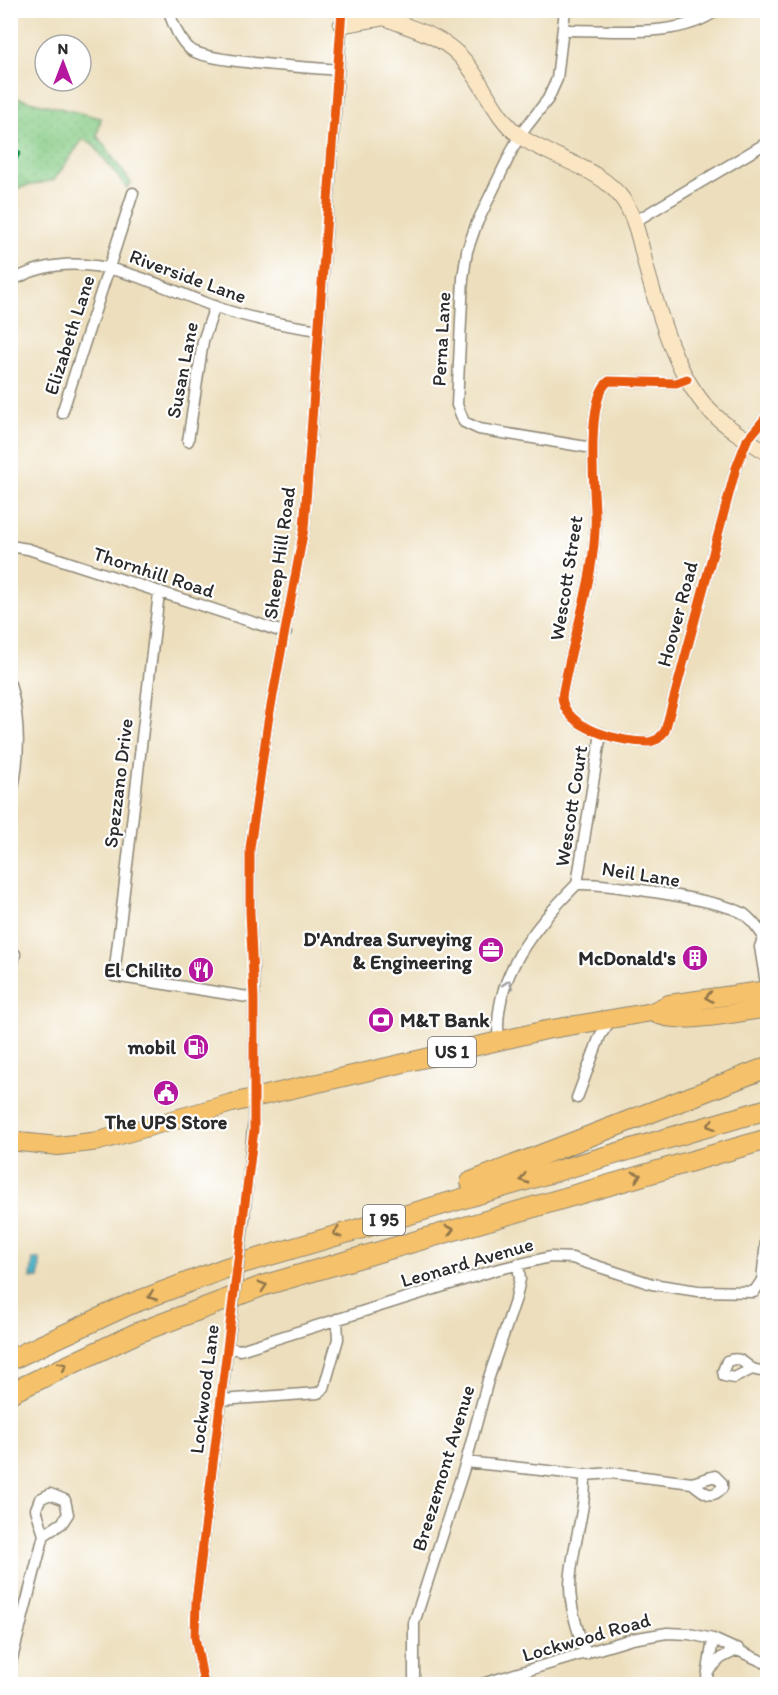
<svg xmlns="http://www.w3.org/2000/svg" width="778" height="1695" font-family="Itim,sans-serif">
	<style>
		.grass { fill: url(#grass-dots); stroke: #597c58; stroke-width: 1.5 }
		.water { fill: #4ab4c8; stroke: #3a707a; stroke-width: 1.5 }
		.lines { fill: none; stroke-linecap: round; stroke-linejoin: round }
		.street-casing { stroke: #8c8574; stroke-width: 13 }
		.secondary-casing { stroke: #8c8574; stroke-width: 17 }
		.primary-casing { stroke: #8c8574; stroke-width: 20 }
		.highway-casing { stroke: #8c8574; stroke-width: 22 }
		.street { stroke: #fff; stroke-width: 10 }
		.secondary { stroke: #fbe6c4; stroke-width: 15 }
		.primary { stroke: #f5c16b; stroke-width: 18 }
		.highway { stroke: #f5c16b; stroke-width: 20 }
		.street-bridge-casing { stroke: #8c8574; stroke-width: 13; stroke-linecap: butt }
		.street-bridge { stroke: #fff; stroke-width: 10 }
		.quiet { stroke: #00873e; stroke-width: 8; stroke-dasharray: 15 8; stroke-linecap: butt }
		.cycleway-casing { stroke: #fff; stroke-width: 13 }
		.cycleway { stroke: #e8590c; stroke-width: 9 }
		.oneway { stroke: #a0a0a0 }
		.oneway2 { stroke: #90764b }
		.labels { text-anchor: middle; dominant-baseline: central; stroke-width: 4.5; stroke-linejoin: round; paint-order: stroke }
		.shield { fill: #fff; stroke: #6b6b6b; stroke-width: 1.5 }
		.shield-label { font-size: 18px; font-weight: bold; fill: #2b2b2b }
		.street-label { font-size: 20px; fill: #2b2b2b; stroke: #fff }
		.poi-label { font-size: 20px; font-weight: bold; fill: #2b2b2b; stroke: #fff; text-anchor: end }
	</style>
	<defs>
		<pattern id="grass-dots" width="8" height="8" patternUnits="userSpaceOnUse" patternTransform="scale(1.5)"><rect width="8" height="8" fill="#87cc86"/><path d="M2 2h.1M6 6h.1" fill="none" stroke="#75af74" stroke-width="1.8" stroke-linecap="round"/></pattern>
	</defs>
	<rect width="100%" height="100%" fill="#fff"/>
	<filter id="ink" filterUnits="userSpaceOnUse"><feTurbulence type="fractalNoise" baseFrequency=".0167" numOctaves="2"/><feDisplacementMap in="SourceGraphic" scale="12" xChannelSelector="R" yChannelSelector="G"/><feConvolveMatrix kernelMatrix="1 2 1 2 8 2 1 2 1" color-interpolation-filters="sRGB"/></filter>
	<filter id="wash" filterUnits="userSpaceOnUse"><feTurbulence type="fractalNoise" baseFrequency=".008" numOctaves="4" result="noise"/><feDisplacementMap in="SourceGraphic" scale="24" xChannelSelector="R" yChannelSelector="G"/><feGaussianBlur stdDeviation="1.35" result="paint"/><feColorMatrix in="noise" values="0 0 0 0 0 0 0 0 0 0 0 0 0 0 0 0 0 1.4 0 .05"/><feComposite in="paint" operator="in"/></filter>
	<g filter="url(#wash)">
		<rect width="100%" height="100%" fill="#eddfbd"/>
		<path class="grass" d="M10,94L17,98L101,118L97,136L131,183L127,188L92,143L83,139L54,180L19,188L11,192Z"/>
		<path class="water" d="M33,1259H40L39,1278H31Z"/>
	</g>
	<g filter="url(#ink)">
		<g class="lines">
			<g class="street-casing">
				<path id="street" d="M169,10C172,24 180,41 191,50C211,63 309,67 337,70
					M565,10L557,79L548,99L519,136L476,225L467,251L463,278L457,405L464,422L479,429L592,448
					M563,30C610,29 679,40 717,10
					M634,222L768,142
					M10,282C79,240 150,283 216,307C250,319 284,325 319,330
					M687,379L676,383L609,381C586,396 594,484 595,511C598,571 572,637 562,697C564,729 623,743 650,742L658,739L665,731L736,468L747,440L768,415
					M62,413L133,193
					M188,441L203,341L215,306
					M10,546L28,549L286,633
					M159,593L114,976L254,998
					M10,684C21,723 20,762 10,801
					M577,884L601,733
					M10,975L15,954
					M767,990L760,947L768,924
					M499,1041C491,978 536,925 577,884C604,883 723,900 744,914C754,921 760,932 768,942
					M577,1098L600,1036L612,1018
					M244,1218L254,1118V988L250,912V848L268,722L304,529L342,19
					M228,1347L240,1350L495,1270L550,1257L572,1258L652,1284L698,1291L754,1292L762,1280L768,1223
					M752,1369L734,1378L724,1376L723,1371L727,1361C740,1356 742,1362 751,1368C755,1371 763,1371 768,1372
					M221,1400L318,1393L324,1388L338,1339L337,1319
					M466,1462L585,1475L612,1473L692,1483L715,1476L722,1483V1488C710,1501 703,1491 692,1483
					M585,1475C586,1513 571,1548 570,1586C570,1609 578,1633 586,1654
					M50,1494L65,1500L68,1514L62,1523L44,1535L36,1509L40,1499Z
					M10,1666L44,1535
					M708,1671L721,1658L739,1649
					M204,1684L195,1637L196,1601L230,1329
					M414,1684V1623L466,1462L488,1380L516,1298L520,1279L518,1264
					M482,1684L632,1639L667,1633L689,1634L713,1639L768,1664
					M706,1684L713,1639"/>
			</g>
			<g class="secondary-casing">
				<path id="secondary" d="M369,10C398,27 432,29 458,54C483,78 492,116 521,137C553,159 601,167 624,201C638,223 641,249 648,274C661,320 676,374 709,410C726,427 747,440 768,453
					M342,13V10
					M341,25L382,18"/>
			</g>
			<g class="primary-casing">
				<path id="primary" d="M652,1012C678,1027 737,1012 768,1008
					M10,1141L58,1146L99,1141L232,1103L546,1030L652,1012L669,1004L768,990"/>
			</g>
			<g class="highway-casing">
				<path id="highway" d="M471,1182L768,1067
					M10,1360L128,1305L226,1268L768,1109
					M10,1393L137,1333L265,1285L768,1139"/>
			</g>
			<use href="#street" class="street"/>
			<use href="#secondary" class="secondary"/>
			<use href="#primary" class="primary"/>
			<use href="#highway" class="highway"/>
			<g class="street-bridge-casing">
				<path id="street-bridge" d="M230,1329L244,1218"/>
			</g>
			<use href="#street-bridge" class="street-bridge"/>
			<path class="quiet" d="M10,129L19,148L10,166"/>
			<g class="cycleway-casing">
				<path id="cycleway" d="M687,379L676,383L609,381C586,396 594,484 595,511C598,571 572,637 562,697C564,729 623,743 650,742L658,739L665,731L736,468L747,440L768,415
					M204,1684L195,1637L196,1601L254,1130V998L250,912V848L268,722L304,529L342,10"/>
			</g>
			<use href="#cycleway" class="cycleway"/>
		</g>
		<defs><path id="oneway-chevron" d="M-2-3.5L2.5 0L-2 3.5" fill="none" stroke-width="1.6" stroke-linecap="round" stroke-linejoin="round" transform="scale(1.5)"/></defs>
		<use class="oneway" href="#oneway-chevron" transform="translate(508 984) rotate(-72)"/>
		<g class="oneway2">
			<use href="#oneway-chevron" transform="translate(709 997) rotate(171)"/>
			<use href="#oneway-chevron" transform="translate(711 1125) rotate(164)"/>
			<use href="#oneway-chevron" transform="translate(637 1176) rotate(-16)"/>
			<use href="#oneway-chevron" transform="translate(524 1179) rotate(164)"/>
			<use href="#oneway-chevron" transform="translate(450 1230) rotate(-16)"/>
			<use href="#oneway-chevron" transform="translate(337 1233) rotate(164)"/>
			<use href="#oneway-chevron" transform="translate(263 1286) rotate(-18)"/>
			<use href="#oneway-chevron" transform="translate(152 1296) rotate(158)"/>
			<use href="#oneway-chevron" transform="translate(63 1366) rotate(-26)"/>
		</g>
	</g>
	<defs>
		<g id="office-disc" transform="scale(1.35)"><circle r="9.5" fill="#b5179e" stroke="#fff"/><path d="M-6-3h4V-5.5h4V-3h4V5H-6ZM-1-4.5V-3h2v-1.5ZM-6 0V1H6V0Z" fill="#fff"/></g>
		<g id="building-disc" transform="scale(1.35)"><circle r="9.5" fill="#b5179e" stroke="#fff"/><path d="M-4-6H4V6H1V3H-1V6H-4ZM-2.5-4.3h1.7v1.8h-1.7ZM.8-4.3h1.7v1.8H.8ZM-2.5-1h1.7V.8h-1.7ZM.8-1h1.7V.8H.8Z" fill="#fff"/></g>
		<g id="restaurant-disc" transform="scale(1.35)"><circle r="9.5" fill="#b5179e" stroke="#fff"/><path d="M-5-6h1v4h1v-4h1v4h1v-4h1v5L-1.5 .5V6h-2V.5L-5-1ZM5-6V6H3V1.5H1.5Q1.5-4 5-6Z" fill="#fff"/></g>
		<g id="bank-disc" transform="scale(1.35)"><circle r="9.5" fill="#b5179e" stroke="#fff"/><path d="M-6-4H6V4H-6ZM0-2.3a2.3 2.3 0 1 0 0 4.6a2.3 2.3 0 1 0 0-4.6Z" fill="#fff"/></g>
		<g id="fuel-disc" transform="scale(1.35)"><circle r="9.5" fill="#b5179e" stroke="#fff"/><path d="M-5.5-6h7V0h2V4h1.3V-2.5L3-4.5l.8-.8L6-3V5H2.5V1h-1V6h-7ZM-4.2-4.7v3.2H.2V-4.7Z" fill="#fff"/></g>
		<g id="civic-disc" transform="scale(1.35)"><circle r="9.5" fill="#b5179e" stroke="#fff"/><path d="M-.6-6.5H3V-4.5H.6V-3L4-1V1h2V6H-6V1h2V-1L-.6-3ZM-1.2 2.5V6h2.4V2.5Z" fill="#fff"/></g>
	</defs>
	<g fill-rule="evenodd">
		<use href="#office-disc" x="491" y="950"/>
		<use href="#building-disc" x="695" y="958"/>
		<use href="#restaurant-disc" x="201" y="970"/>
		<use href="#bank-disc" x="381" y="1020"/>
		<use href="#fuel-disc" x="196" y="1047"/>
		<use href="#civic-disc" x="166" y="1093"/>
	</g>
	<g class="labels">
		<g class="shield">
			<rect x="428" y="1037" width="48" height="30" rx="4.5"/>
			<rect x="363" y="1205" width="42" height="30" rx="4.5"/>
		</g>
		<g class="shield-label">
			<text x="452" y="1052">US 1</text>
			<text x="384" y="1220">I 95</text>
		</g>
		<g class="street-label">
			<text transform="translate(188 276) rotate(20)">Riverside Lane</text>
			<text transform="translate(69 335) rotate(-72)">Elizabeth Lane</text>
			<text transform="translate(441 339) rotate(-87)">Perna Lane</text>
			<text transform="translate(182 370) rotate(-79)">Susan Lane</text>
			<text transform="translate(279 553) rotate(-82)">Sheep Hill Road</text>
			<text transform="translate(154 572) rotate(18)">Thornhill Road</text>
			<text transform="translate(566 578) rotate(-81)">Wescott Street</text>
			<text transform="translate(677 614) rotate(-75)">Hoover Road</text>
			<text transform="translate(118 783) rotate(-83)">Spezzano Drive</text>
			<text transform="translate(571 806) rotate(-81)">Wescott Court</text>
			<text transform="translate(641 874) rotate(9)">Neil Lane</text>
			<text transform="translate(467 1262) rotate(-16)">Leonard Avenue</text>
			<text transform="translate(204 1389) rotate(-83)">Lockwood Lane</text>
			<text transform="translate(443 1468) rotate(-73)">Breezemont Avenue</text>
			<text transform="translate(586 1637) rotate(-16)">Lockwood Road</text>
		</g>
		<g class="poi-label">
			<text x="472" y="939">D'Andrea Surveying<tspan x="472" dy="23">&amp; Engineering</tspan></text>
			<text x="676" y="958">McDonald's</text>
			<text x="182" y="970">El Chilito</text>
			<text x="400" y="1020" text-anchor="start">M&amp;T Bank</text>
			<text x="176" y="1047">mobil</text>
			<text x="166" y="1122" text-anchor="middle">The UPS Store</text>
		</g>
	</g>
	<rect width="778" height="1695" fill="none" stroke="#fff" stroke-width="36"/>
	<g transform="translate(63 63)"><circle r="28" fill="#ffffff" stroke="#aaaaaa" stroke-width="1.5"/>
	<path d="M0-4.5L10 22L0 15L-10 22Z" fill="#b5179e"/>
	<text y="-9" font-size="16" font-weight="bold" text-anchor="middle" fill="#2b2b2b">N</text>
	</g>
</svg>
